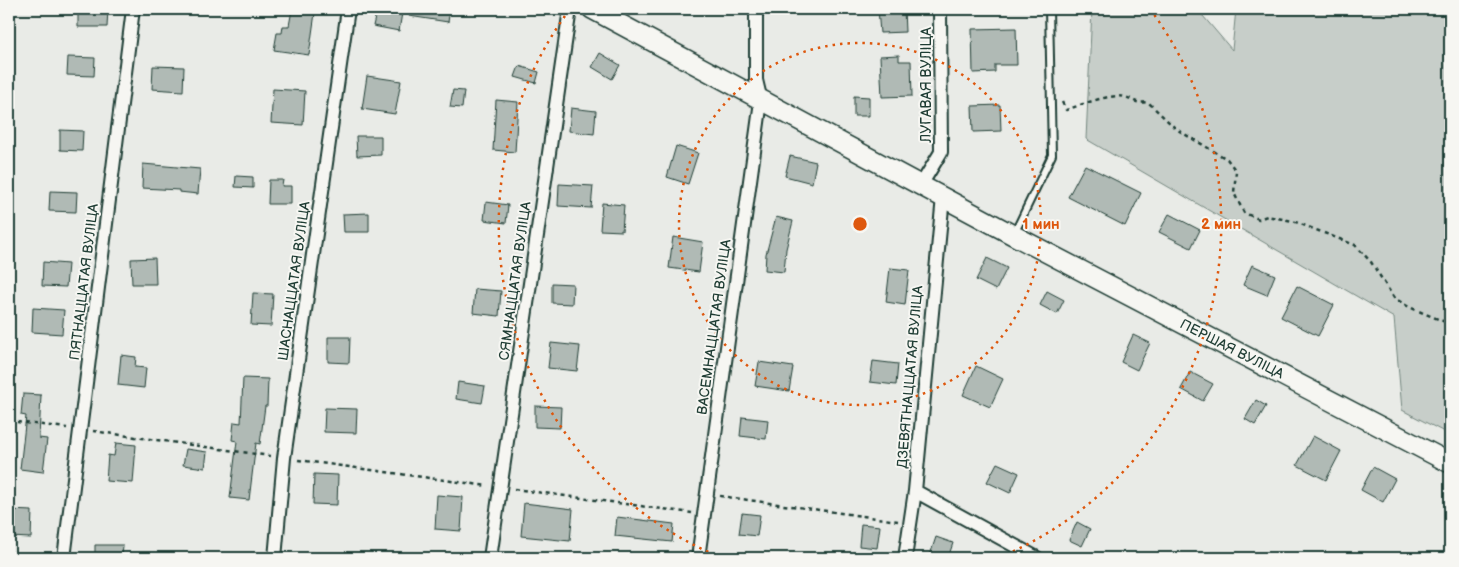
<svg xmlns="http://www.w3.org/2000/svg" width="1459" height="567" font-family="'Balsamiq Sans',sans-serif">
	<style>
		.green { fill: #c7cec9; stroke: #73867e }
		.building { fill: #b0bab5; stroke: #1f3d34 }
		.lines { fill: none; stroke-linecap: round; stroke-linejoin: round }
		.service-casing { stroke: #1f3d34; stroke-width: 10 }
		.minor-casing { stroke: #1f3d34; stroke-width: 16 }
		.secondary-casing { stroke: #1f3d34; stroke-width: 22 }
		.path { stroke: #1f3d34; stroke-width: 2.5; stroke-dasharray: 4 4; stroke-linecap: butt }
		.service { stroke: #f6f6f2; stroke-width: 6 }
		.minor { stroke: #f6f6f2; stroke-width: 12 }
		.secondary { stroke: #f6f6f2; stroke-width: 19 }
		.ring { fill: none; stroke: #de580e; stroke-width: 2.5; stroke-dasharray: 2.5 5 }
		.labels { text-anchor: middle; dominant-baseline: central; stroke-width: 4; stroke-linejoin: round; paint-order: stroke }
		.street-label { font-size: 14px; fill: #1f3d34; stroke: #f6f6f2 }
		.centre { fill: #de580e; stroke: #f6f6f2; stroke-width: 2.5 }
		.ring-label { font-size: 15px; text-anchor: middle; font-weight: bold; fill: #de580e; stroke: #f6f6f2; stroke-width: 4; stroke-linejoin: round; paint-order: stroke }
	</style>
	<rect width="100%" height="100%" fill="#e9ebe7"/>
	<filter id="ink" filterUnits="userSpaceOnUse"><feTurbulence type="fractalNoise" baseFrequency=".02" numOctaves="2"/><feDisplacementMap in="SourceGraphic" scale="10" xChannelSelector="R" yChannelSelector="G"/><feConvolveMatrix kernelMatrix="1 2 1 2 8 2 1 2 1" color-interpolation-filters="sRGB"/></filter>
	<g filter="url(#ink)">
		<path class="green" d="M1092,9H1197L1232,50L1236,9H1450V435L1402,410L1394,318L1086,139Z"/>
		<path class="building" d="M78,9H108L107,27H78Z
			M377,9L402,13L399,31L373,26Z
			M409,9H450L448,22L409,16Z
			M878,9H904L905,32L880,33Z
			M292,10L315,13L309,55L274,50L277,33H282L283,26H289Z
			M1016,28L1017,65H995V72L973,73L972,29Z
			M600,53L620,65L612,79L592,67Z
			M899,55V61H911L912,96L882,97L880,56Z
			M68,57L95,58L94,76L67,75Z
			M153,66L184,67L183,91L152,89Z
			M519,66L539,72L536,83L515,77Z
			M367,76L401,81L395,114L362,109Z
			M273,89L305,91L303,125L271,123Z
			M453,90L464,91L462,108L450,107Z
			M854,96L869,97V116H854Z
			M496,100L518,102L515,152L493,150Z
			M1000,105L1001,131L973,132L972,106Z
			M571,108L596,111L594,134L569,131Z
			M60,130L83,131L82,151L60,150Z
			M356,136H381V155L357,156Z
			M676,146L698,153L688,184L667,177Z
			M790,156L816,162L812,183L785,176Z
			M143,164L200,169L198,194L179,192V190L142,188Z
			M1085,165L1141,193L1125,226L1068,197Z
			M236,176L253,177V188L235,187Z
			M269,180H283L282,186H291V204H268Z
			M559,184L593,186L591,208L558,206Z
			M50,191L77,192L76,212L49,211Z
			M486,202L508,205L506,223L484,220Z
			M602,203L624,205L622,231L600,230Z
			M369,213V232H344L343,214Z
			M1169,214L1200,230L1191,248L1159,232Z
			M776,217L793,221L786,249L784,272L765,270L766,254Z
			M673,237L703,242L699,272L669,268Z
			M155,258L156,284H132L131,259Z
			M987,258L1007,268L996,290L976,280Z
			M43,262L68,264L66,287L42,286Z
			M1252,265L1275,275L1267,295L1243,285Z
			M890,268L909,270L905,305L886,302Z
			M552,283L573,284L572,304L552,303Z
			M1297,286L1334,305L1318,336L1281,317Z
			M475,289L501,291L499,316L473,313Z
			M1047,291L1064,300L1057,314L1040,305Z
			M253,293L273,294L271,326L251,325Z
			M33,308L64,310L62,334L32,332Z
			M1133,335L1150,343L1137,370L1121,362Z
			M328,337H350L349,363L328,362Z
			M551,343L580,346L577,371L548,368Z
			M121,355L136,357L135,367L146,368L144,388L118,385Z
			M873,361L898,364L896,385L870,382Z
			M759,362L793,367L789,391L755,386Z
			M976,366L1003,379L990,407L963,395Z
			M1190,372L1213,384L1203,401L1181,389Z
			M243,378L268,379L267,406H265L260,444L256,443L249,500L230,498L237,441L232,440L234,422L241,423Z
			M458,382L485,386L482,403L456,399Z
			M23,394L41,395L39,438L47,439L43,472L20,469L26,416L21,415Z
			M1256,400L1266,406L1255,425L1245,419Z
			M535,406L561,407L560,428L535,427Z
			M325,408L357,409L356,433L324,432Z
			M742,417L768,420L766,439L740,436Z
			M1313,436L1341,451L1326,480L1297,465Z
			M116,443L136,445L133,483L106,481L108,455L114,456Z
			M186,449L207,452L205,468L183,465Z
			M997,463L1019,473L1010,493L987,482Z
			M1373,467L1395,479L1383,502L1361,490Z
			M314,474L338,475L337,505L313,504Z
			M437,495L463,497L461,531L435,529Z
			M524,503L573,509L570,541L521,536Z
			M9,510L32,511L31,538L9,537Z
			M742,513L760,515L757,536L739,534Z
			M617,517L674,524L672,542L615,536Z
			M1077,522L1090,529L1082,546L1069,540Z
			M861,524L880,526L877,548L859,546Z
			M936,537L953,543L948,558H929Z
			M95,545H123L122,558H95Z"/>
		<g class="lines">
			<g class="service-casing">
				<path id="service" d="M1014,234L1052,155L1049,9"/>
			</g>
			<g class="minor-casing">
				<path id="minor" d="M921,185L941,152L940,9
					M915,491L1037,558
					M64,558L133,9
					M275,558L284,458L348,9
					M490,558L570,9
					M698,558L761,101L756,80V9
					M905,558L915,491L943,197"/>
			</g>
			<g class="secondary-casing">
				<path id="secondary" d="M592,9L1013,235L1450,463"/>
			</g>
			<path class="path" d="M1062,102L1066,110C1081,105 1110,93 1125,97C1137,100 1132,104 1148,102L1176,129L1227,159L1236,171L1234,193L1244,213L1259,219L1267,216L1293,221L1355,245L1371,262L1394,298L1409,307L1450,324
				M9,421L67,428
				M93,431L270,456
				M298,460L488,486
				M514,489L692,513
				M720,496L898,521"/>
			<use href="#service" class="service"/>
			<use href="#minor" class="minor"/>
			<use href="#secondary" class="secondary"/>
		</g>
	</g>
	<g class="ring">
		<circle cx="860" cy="224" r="181"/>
		<path d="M722 558A361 361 0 0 1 570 9M1150 9A361 361 0 0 1 998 558"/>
	</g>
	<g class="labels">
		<g class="street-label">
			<text transform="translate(926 85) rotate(-90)">ЛУГАВАЯ ВУЛІЦА</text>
			<text transform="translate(294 281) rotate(-82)">ШАСНАЦЦАТАЯ ВУЛІЦА</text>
			<text transform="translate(515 281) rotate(-82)">СЯМНАЦЦАТАЯ ВУЛІЦА</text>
			<text transform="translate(84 282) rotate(-83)">ПЯТНАЦЦАТАЯ ВУЛІЦА</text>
			<text transform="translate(714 327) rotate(-82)">ВАСЕМНАЦЦАТАЯ ВУЛІЦА</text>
			<text transform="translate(1232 349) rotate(27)">ПЕРШАЯ ВУЛІЦА</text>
			<text transform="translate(910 377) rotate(-85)">ДЗЕВЯТНАЦЦАТАЯ ВУЛІЦА</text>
		</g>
	</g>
	<circle cx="860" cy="224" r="8" class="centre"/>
	<g class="ring-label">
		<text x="1041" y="229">1 мин</text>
		<text x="1221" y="229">2 мин</text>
	</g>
	<rect width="1459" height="567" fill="none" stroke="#f6f6f2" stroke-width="30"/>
	<rect x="15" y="15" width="1429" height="537" fill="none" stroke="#1f3d34" stroke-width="2" filter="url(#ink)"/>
</svg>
